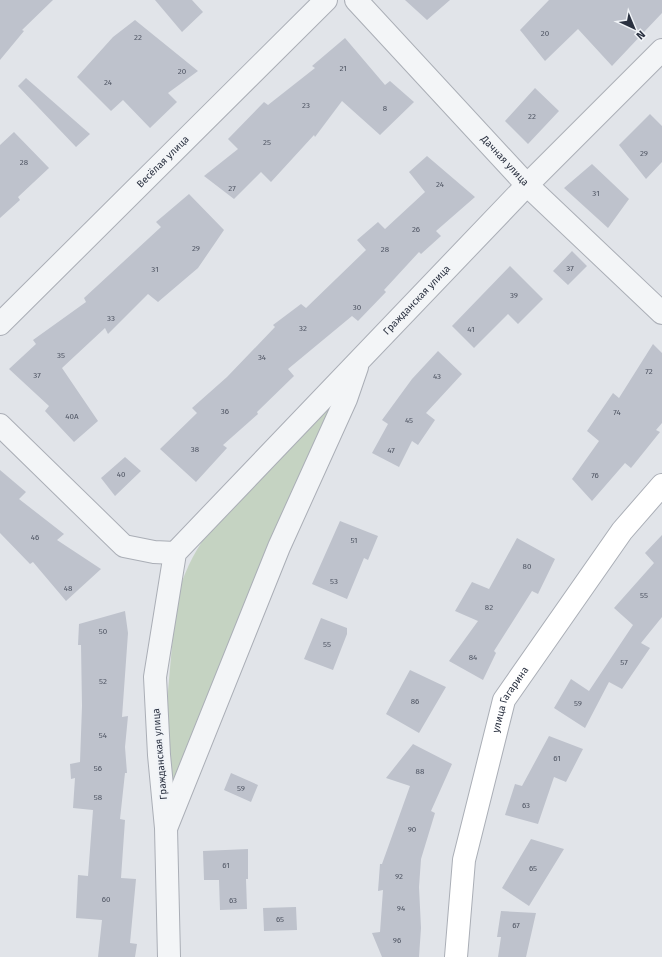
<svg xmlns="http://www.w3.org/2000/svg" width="662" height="957" font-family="'Fira Sans',sans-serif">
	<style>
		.green { fill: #c5d3c2 }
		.building { fill: #bec2cc }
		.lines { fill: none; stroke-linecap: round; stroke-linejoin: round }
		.minor-casing { stroke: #aaaeb6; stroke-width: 24 }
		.tertiary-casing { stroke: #aaaeb6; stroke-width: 24 }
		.secondary-casing { stroke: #aaaeb6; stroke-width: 24 }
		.minor { stroke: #f3f5f7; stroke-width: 22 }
		.tertiary { stroke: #f3f5f7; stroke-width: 22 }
		.secondary { stroke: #fff; stroke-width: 22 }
		.labels { text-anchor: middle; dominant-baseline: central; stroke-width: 3.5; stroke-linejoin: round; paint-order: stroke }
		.number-label { font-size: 8px; fill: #4f5563 }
		.street-label { font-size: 10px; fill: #2a3140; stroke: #f0f3f7 }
	</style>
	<rect width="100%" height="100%" fill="#e1e4e9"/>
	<path class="green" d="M341,392L174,799L163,747L176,601C182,577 193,553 208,533Z"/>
	<path class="building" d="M0,0H53L22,30L24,31L0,60Z
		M155,0H192L203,12L182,32Z
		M405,0H450L427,20Z
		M549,0H662V13L612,66L578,29L545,61L520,30Z
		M135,20L198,71L168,93L177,102L150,128L123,100L111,111L77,77L113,37Z
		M345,38L385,85L390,81L414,102L380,135L342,101L315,137L314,135L271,182L261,172L234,199L204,176L238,149L228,139L264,102L268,105L315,68L312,66Z
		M26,78L90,134L76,147L18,86Z
		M535,88L559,111L528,144L505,121Z
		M650,114L662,126V162L646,179L619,145Z
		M14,132L49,168L18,197L20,200L0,218V145Z
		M427,156L475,197L436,231L441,236L421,254L419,252L384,290L386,292L358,321L352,316L288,369L294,376L257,412L258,414L223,445L227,448L196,482L160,449L197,413L192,408L227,377L275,327L273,325L301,304L306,308L366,250L357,240L378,222L385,229L425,192L409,172Z
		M592,164L629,199L608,228L564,188Z
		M189,194L224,230L198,268L158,302L148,294L108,334L105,328L62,368L98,421L74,442L45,411L49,406L9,369L36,344L33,340L86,302L84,298L161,227L156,222Z
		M572,251L587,266L568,285L553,271Z
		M510,266L543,299L518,324L508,314L474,348L452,326Z
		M653,344L662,353V423L656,430L660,432L631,468L625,463L592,501L572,479L599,441L587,431L613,393L619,398Z
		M438,351L462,374L426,413L435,420L418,445L412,441L399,467L372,453L388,424L382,420L412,379Z
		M125,457L141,471L115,496L101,478Z
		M0,470L26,492L19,499L64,534L57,540L101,569L66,601L33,562L30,564L0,533Z
		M340,521L378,536L368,560L364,558L347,599L312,584Z
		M662,535V617L641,643L650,648L622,689L609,682L585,728L554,708L571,679L589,691L633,625L614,608L654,563L645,553Z
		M517,538L555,559L538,594L532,591L494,651L496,653L483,680L449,661L478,621L455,611L472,582L489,589Z
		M125,611L128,633L122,717L128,716L125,747L127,773H125L120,819L125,820L121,878L136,879L130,943L137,944L135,957H98L102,920L76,918L78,875L88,876L93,810L73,808L75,778L71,779L70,764L80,762L82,706L81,645H78L79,624Z
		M321,618L347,628V634L333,670L304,659Z
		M410,670L446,687L419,733L386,714Z
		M549,736L583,749L566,782L554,777L538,824L505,815L515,784L522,786Z
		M413,744L452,764L431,811L435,813L421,859L419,887L421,928L419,957H382L372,933L380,932L383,890L378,891L380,864H382L410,786L386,778Z
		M231,773L258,785L251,802L224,790Z
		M531,839L564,849L529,906L502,888Z
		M248,849V879H246L247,909L220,910L219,880H204L203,851Z
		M296,907L297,930L264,931L263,908Z
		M501,911L536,913L526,957H498L501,937H497Z"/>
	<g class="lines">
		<g class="minor-casing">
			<g id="minor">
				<path id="s1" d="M0,324L326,0"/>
				<path d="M0,425L124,546L154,552L175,553"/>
				<path d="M167,826L279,547L346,399L357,367"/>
				<path id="s2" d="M169,957L166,828L159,755L155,677L175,553L527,185L662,50"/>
			</g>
		</g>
		<g class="tertiary-casing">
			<g id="tertiary">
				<path id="s3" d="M356,0L527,185L662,313"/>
			</g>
		</g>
		<g class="secondary-casing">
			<g id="secondary">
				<path id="s4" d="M456,957L464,860L504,700L622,531L662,485"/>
			</g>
		</g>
		<use href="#minor" class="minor"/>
		<use href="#tertiary" class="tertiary"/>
		<use href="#secondary" class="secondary"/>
	</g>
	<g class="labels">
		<g class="number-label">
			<text x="545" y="33">20</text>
			<text x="138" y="37">22</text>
			<text x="343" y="68">21</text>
			<text x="182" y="71">20</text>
			<text x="108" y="82">24</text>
			<text x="306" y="105">23</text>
			<text x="385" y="108">8</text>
			<text x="532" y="116">22</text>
			<text x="267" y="142">25</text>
			<text x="644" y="153">29</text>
			<text x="24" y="162">28</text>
			<text x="440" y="184">24</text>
			<text x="232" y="188">27</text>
			<text x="596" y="193">31</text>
			<text x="416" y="229">26</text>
			<text x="196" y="248">29</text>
			<text x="385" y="249">28</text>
			<text x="570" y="268">37</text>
			<text x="155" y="269">31</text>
			<text x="514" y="295">39</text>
			<text x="357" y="307">30</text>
			<text x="111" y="318">33</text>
			<text x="303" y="328">32</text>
			<text x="471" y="329">41</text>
			<text x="61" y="355">35</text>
			<text x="262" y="357">34</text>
			<text x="649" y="371">72</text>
			<text x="37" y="375">37</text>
			<text x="437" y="376">43</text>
			<text x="225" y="411">36</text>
			<text x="617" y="412">74</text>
			<text x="72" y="416">40А</text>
			<text x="409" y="420">45</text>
			<text x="195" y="449">38</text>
			<text x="391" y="450">47</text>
			<text x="121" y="474">40</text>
			<text x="595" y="475">76</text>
			<text x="35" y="537">46</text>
			<text x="354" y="540">51</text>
			<text x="527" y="566">80</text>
			<text x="334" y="581">53</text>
			<text x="68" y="588">48</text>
			<text x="644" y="595">55</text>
			<text x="489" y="607">82</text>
			<text x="103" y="631">50</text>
			<text x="327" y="644">55</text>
			<text x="473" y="657">84</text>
			<text x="624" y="662">57</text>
			<text x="103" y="681">52</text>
			<text x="415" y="701">86</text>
			<text x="578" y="703">59</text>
			<text x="103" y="735">54</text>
			<text x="557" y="758">61</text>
			<text x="98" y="768">56</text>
			<text x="420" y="771">88</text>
			<text x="241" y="788">59</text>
			<text x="98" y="797">58</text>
			<text x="526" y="805">63</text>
			<text x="412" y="829">90</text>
			<text x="226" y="865">61</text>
			<text x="533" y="868">65</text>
			<text x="399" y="876">92</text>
			<text x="106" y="899">60</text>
			<text x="233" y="900">63</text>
			<text x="401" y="908">94</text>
			<text x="280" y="919">65</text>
			<text x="516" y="925">67</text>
			<text x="397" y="940">96</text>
		</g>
		<g class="street-label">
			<text stroke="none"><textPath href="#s3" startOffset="219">Дачная улица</textPath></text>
			<text stroke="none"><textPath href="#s1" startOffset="230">Весёлая улица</textPath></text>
			<text stroke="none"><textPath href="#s2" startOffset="756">Гражданская улица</textPath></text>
			<text stroke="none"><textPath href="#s4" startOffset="265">улица Гагарина</textPath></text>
			<text transform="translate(160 754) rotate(-95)">Гражданская улица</text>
		</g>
	</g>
	<g transform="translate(634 28) rotate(136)" stroke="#f0f3f7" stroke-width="3" paint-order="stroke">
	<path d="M0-3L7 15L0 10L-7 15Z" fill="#2a3140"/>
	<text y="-6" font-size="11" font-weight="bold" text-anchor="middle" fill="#2a3140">N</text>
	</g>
</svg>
